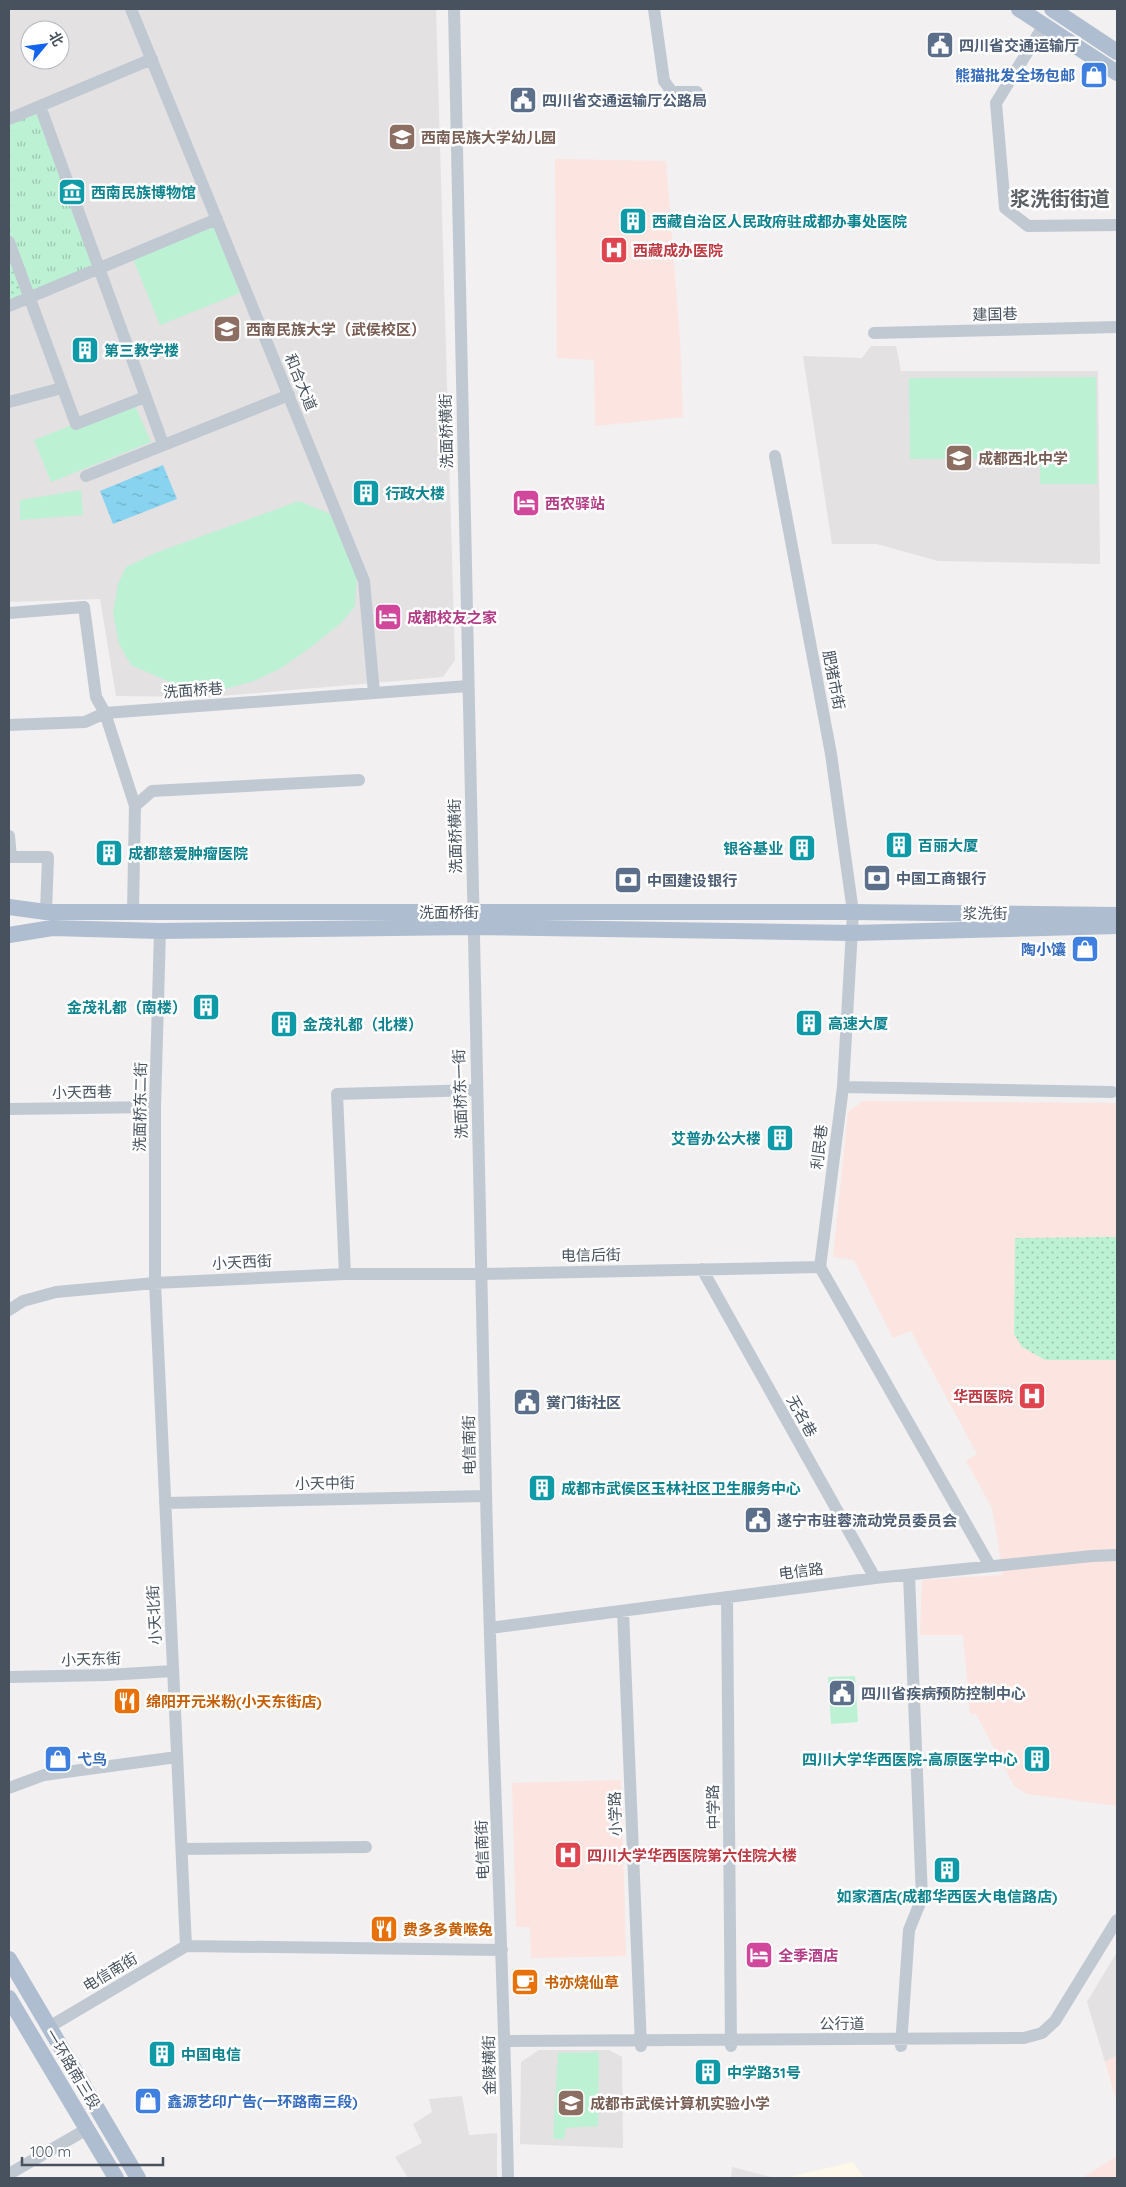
<svg xmlns="http://www.w3.org/2000/svg" width="1126" height="2187" font-family="Quicksand,'Noto Sans SC',sans-serif">
	<style>
		.commercial { fill: #fdf8e9 }
		.education { fill: #e3e1e2; fill-rule: evenodd }
		.medical { fill: #fce4e0 }
		.grass { fill: url(#grass-tufts) }
		.park { fill: url(#park-dots) }
		.garden { fill: #bdf1d4 }
		.water { fill: url(#water-ripples) }
		.lines { fill: none; stroke-linecap: round; stroke-linejoin: round }
		.minor { stroke: #c0c9d2; stroke-width: 12 }
		.major { stroke: #afbdd0; stroke-width: 16 }
		.labels { text-anchor: middle; dominant-baseline: central; stroke-width: 5; stroke-linejoin: round; paint-order: stroke }
		.service-label { font-size: 15px; font-weight: bold; fill: #4e5e75; stroke: #fff; text-anchor: start }
		.shop-label { font-size: 15px; font-weight: bold; fill: #366cbe; stroke: #fff; text-anchor: end }
		.education-label { font-size: 15px; font-weight: bold; fill: #785e54; stroke: #fff; text-anchor: start }
		.culture-label { font-size: 15px; font-weight: bold; fill: #0d838f; stroke: #fff; text-anchor: start }
		.health-label { font-size: 15px; font-weight: bold; fill: #be3a42; stroke: #fff; text-anchor: start }
		.street-label { font-size: 15px; fill: #47525e; stroke: #fff }
		.hotel-label { font-size: 15px; font-weight: bold; fill: #b23c85; stroke: #fff; text-anchor: start }
		.food-label { font-size: 15px; font-weight: bold; fill: #c56008; stroke: #fff; text-anchor: start }
		.district-label { font-size: 20px; font-weight: bold; fill: #5c6065; stroke: #fff }
	</style>
	<defs>
		<pattern id="grass-tufts" width="24" height="20" patternUnits="userSpaceOnUse" patternTransform="scale(1.25)"><rect width="24" height="20" fill="#bdf1d4"/><path d="M3 7l-1-3M5 7V3M7 7l1-3M15 17l-1-3M17 17v-4M19 17l1-3" fill="none" stroke="#9bc6af"/></pattern>
		<pattern id="park-dots" width="8" height="8" patternUnits="userSpaceOnUse" patternTransform="scale(1.25)"><rect width="8" height="8" fill="#bdf1d4"/><path d="M2 2h.1M6 6h.1" fill="none" stroke="#9bc6af" stroke-width="1.8" stroke-linecap="round"/></pattern>
		<pattern id="water-ripples" width="26" height="14" patternUnits="userSpaceOnUse" patternTransform="scale(1.25)"><rect width="26" height="14" fill="#88d4f0"/><path d="M2 4q2-2 4 0t4 0M15 11q2-2 4 0t4 0" fill="none" stroke="#71afc6"/></pattern>
	</defs>
	<rect width="100%" height="100%" fill="#f2f0f0"/>
	<path class="commercial" d="M853,2162L864,2178H784Z"/>
	<path class="education" d="M9,9H436L455,660L443,677L210,697L116,696L100,599L9,602ZM30,30H60V60H30Z
		M871,346H896L901,371H1098L1100,564L938,561L877,544H832L803,356L862,358Z
		M1117,1952V2055L1105,2062L1087,2002Z
		M539,2050H609L622,2057L623,2148L520,2144L521,2062Z
		M462,2096L469,2135L497,2133V2178H408L395,2157L422,2143L413,2124L432,2112L429,2099Z
		M732,2167L775,2178H731Z"/>
	<path class="medical" d="M555,159L666,161L680,340L683,417L595,426L594,360L557,358Z
		M863,1101L1117,1103V1806L1027,1794L1014,1786L976,1714H970L963,1635H920L922,1580L1002,1575L999,1547L992,1508L966,1461L977,1454L911,1331L893,1338L854,1260L833,1257L848,1112Z
		M621,1780L626,1956L531,1958L530,1927H516L512,1783Z
		M1117,2055V2103L1105,2062Z
		M1117,2156V2178H1085V2176Z"/>
	<path class="grass" d="M40,106L99,269L31,297L9,242V119Z"/>
	<path class="park" d="M9,242L31,297L9,306Z
		M1117,1237V1360H1045L1022,1347L1014,1334L1015,1238Z"/>
	<path class="garden" d="M214,227L240,293L160,325L133,259Z
		M1096,377L1097,484H1040V458L910,459L909,378Z
		M133,401L151,442L51,482L34,440Z
		M81,490L83,515L20,520V500Z
		M299,501L330,514L357,575L355,606L341,623L311,647L281,668L254,681L221,690L190,691L131,665L119,644L113,613L118,584L126,567L155,553Z
		M855,1676L858,1722L831,1724L828,1677Z
		M599,2052L598,2126L566,2128L564,2139H553L558,2053Z"/>
	<path class="water" d="M163,465L177,499L113,524L100,491Z"/>
	<g class="lines">
		<path class="minor" d="M131,9L364,581L374,693
			M454,9C464,503 474,997 486,1492C491,1721 503,1949 508,2178
			M654,9L664,81L672,92H697
			M1044,25L996,103L1005,208L1028,226L1117,225
			M40,106L163,444
			M9,119L152,59
			M9,242L76,424L145,397
			M9,306L217,219
			M874,333L1117,327
			M9,402L62,388
			M86,476L289,395
			M9,613L84,607L96,697L105,713L135,806L133,911
			M9,725L85,722L105,713L468,686
			M135,806L152,791L359,780
			M9,836L11,857H48L46,912
			M160,931L155,1107V1283L186,1946
			M843,1087L1112,1092
			M9,1109L155,1107
			M820,1267L990,1566
			M702,1269L875,1578
			M345,1274L337,1094L476,1090
			M9,1310L23,1301L56,1292L155,1283L345,1274H482L820,1267L843,1087L853,912L831,754L775,456
			M165,1503L486,1496
			M727,1597L731,2046
			M623,1611L641,2046
			M490,1628L875,1578L1092,1556L1117,1555
			M9,1677L107,1675L173,1671
			M9,1788L44,1775L177,1757
			M182,1849L366,1847
			M49,2027L186,1946L502,1950
			M505,2041L1024,2038L1042,2033L1055,2021L1117,1920
			M901,2046L909,1930L922,1898L909,1575
			M9,2174L87,2129"/>
		<path class="major" d="M1019,9L1117,73
			M1052,9L1117,52
			M9,907L46,912H853L1117,915
			M9,935L52,928L160,931L472,927L853,933L1117,926
			M9,1959L138,2178
			M9,1998L116,2178"/>
	</g>
	<defs>
		<g id="civic-square" transform="scale(1.4375)"><rect x="-9" y="-9" width="18" height="18" rx="4" fill="#5c6f8a" stroke="#fff"/><path d="M-.6-6.5H3V-4.5H.6V-3L4-1V1h2V6H-6V1h2V-1L-.6-3ZM-1.2 2.5V6h2.4V2.5Z" fill="#fff"/></g>
		<g id="shop-square" transform="scale(1.4375)"><rect x="-9" y="-9" width="18" height="18" rx="4" fill="#3f7fe0" stroke="#fff"/><path d="M-5-2.5h2.3a2.7 3.5 0 0 1 5.4 0H5L5.5 6h-11ZM-1.5-2.5h3a1.5 2.3 0 0 0-3 0Z" fill="#fff"/></g>
		<g id="school-square" transform="scale(1.4375)"><rect x="-9" y="-9" width="18" height="18" rx="4" fill="#8d6e63" stroke="#fff"/><path d="M0-5L7-2L0 1L-7-2ZM-4 1L0 2.5L4 1V4Q0 6-4 4Z" fill="#fff"/></g>
		<g id="museum-square" transform="scale(1.4375)"><rect x="-9" y="-9" width="18" height="18" rx="4" fill="#0f9aa8" stroke="#fff"/><path d="M0-6L6-3V-2H-6V-3ZM-5-1h2V3h-2ZM-1-1h2V3h-2ZM3-1h2V3H3ZM-6 4H6V6H-6Z" fill="#fff"/></g>
		<g id="building-square" transform="scale(1.4375)"><rect x="-9" y="-9" width="18" height="18" rx="4" fill="#0f9aa8" stroke="#fff"/><path d="M-4-6H4V6H1V3H-1V6H-4ZM-2.5-4.3h1.7v1.8h-1.7ZM.8-4.3h1.7v1.8H.8ZM-2.5-1h1.7V.8h-1.7ZM.8-1h1.7V.8H.8Z" fill="#fff"/></g>
		<g id="hospital-square" transform="scale(1.4375)"><rect x="-9" y="-9" width="18" height="18" rx="4" fill="#e0444e" stroke="#fff"/><path d="M-5-5h3v3.5h4V-5h3V5h-3V1.5h-4V5h-3Z" fill="#fff"/></g>
		<g id="university-square" transform="scale(1.4375)"><rect x="-9" y="-9" width="18" height="18" rx="4" fill="#8d6e63" stroke="#fff"/><path d="M0-5L7-2L0 1L-7-2ZM-4 1L0 2.5L4 1V4Q0 6-4 4Z" fill="#fff"/></g>
		<g id="hotel-square" transform="scale(1.4375)"><rect x="-9" y="-9" width="18" height="18" rx="4" fill="#d1479c" stroke="#fff"/><path d="M-6-4.5h1.5V1H6V5H4.5V3h-9V5H-6ZM-4 0a1.8 1.8 0 1 1 3.6 0ZM.5 0V-2.5h3Q6-2.5 6 0Z" fill="#fff"/></g>
		<g id="bank-square" transform="scale(1.4375)"><rect x="-9" y="-9" width="18" height="18" rx="4" fill="#5c6f8a" stroke="#fff"/><path d="M-6-4H6V4H-6ZM0-2.3a2.3 2.3 0 1 0 0 4.6a2.3 2.3 0 1 0 0-4.6Z" fill="#fff"/></g>
		<g id="restaurant-square" transform="scale(1.4375)"><rect x="-9" y="-9" width="18" height="18" rx="4" fill="#e8710a" stroke="#fff"/><path d="M-5-6h1v4h1v-4h1v4h1v-4h1v5L-1.5 .5V6h-2V.5L-5-1ZM5-6V6H3V1.5H1.5Q1.5-4 5-6Z" fill="#fff"/></g>
		<g id="cafe-square" transform="scale(1.4375)"><rect x="-9" y="-9" width="18" height="18" rx="4" fill="#e8710a" stroke="#fff"/><path d="M-5.5-4.5H6V0H3Q3 3.5 0 3.5H-2.5Q-5.5 3.5-5.5 0ZM3-3.2v2h1.7v-2ZM-6 4.5H4V6H-6Z" fill="#fff"/></g>
	</defs>
	<g fill-rule="evenodd">
		<use href="#civic-square" x="940" y="45"/>
		<use href="#shop-square" x="1094" y="75"/>
		<use href="#civic-square" x="523" y="100"/>
		<use href="#school-square" x="402" y="137"/>
		<use href="#museum-square" x="72" y="192"/>
		<use href="#building-square" x="633" y="221"/>
		<use href="#hospital-square" x="614" y="250"/>
		<use href="#university-square" x="227" y="329"/>
		<use href="#building-square" x="85" y="350"/>
		<use href="#school-square" x="959" y="458"/>
		<use href="#building-square" x="366" y="493"/>
		<use href="#hotel-square" x="526" y="503"/>
		<use href="#hotel-square" x="388" y="617"/>
		<use href="#building-square" x="899" y="845"/>
		<use href="#building-square" x="802" y="848"/>
		<use href="#building-square" x="109" y="853"/>
		<use href="#bank-square" x="877" y="878"/>
		<use href="#bank-square" x="628" y="880"/>
		<use href="#shop-square" x="1085" y="949"/>
		<use href="#building-square" x="206" y="1007"/>
		<use href="#building-square" x="809" y="1023"/>
		<use href="#building-square" x="284" y="1024"/>
		<use href="#building-square" x="780" y="1138"/>
		<use href="#hospital-square" x="1032" y="1396"/>
		<use href="#civic-square" x="527" y="1402"/>
		<use href="#building-square" x="542" y="1488"/>
		<use href="#civic-square" x="758" y="1520"/>
		<use href="#civic-square" x="842" y="1693"/>
		<use href="#restaurant-square" x="127" y="1701"/>
		<use href="#shop-square" x="58" y="1759"/>
		<use href="#building-square" x="1037" y="1759"/>
		<use href="#hospital-square" x="568" y="1855"/>
		<use href="#building-square" x="947" y="1870"/>
		<use href="#restaurant-square" x="384" y="1929"/>
		<use href="#hotel-square" x="759" y="1955"/>
		<use href="#cafe-square" x="525" y="1982"/>
		<use href="#building-square" x="162" y="2054"/>
		<use href="#building-square" x="708" y="2072"/>
		<use href="#shop-square" x="148" y="2101"/>
		<use href="#school-square" x="571" y="2103"/>
	</g>
	<g class="labels">
		<g class="service-label">
			<text x="959" y="45">四川省交通运输厅</text>
			<text x="542" y="100">四川省交通运输厅公路局</text>
			<text x="896" y="878">中国工商银行</text>
			<text x="647" y="880">中国建设银行</text>
			<text x="546" y="1402">黉门街社区</text>
			<text x="777" y="1520">遂宁市驻蓉流动党员委员会</text>
			<text x="861" y="1693">四川省疾病预防控制中心</text>
		</g>
		<g class="shop-label">
			<text x="1075" y="75">熊猫批发全场包邮</text>
			<text x="1066" y="949">陶小馕</text>
			<text x="77" y="1759" text-anchor="start">弋鸟</text>
			<text x="167" y="2101" text-anchor="start">鑫源艺印广告(一环路南三段)</text>
		</g>
		<g class="education-label">
			<text x="421" y="137">西南民族大学幼儿园</text>
			<text x="246" y="329">西南民族大学（武侯校区）</text>
			<text x="978" y="458">成都西北中学</text>
			<text x="590" y="2103">成都市武侯计算机实验小学</text>
		</g>
		<g class="culture-label">
			<text x="91" y="192">西南民族博物馆</text>
			<text x="652" y="221">西藏自治区人民政府驻成都办事处医院</text>
			<text x="104" y="350">第三教学楼</text>
			<text x="385" y="493">行政大楼</text>
			<text x="918" y="845">百丽大厦</text>
			<text x="783" y="848" text-anchor="end">银谷基业</text>
			<text x="128" y="853">成都慈爱肿瘤医院</text>
			<text x="187" y="1007" text-anchor="end">金茂礼都（南楼）</text>
			<text x="828" y="1023">高速大厦</text>
			<text x="303" y="1024">金茂礼都（北楼）</text>
			<text x="761" y="1138" text-anchor="end">艾普办公大楼</text>
			<text x="561" y="1488">成都市武侯区玉林社区卫生服务中心</text>
			<text x="1018" y="1759" text-anchor="end">四川大学华西医院-高原医学中心</text>
			<text x="947" y="1896" text-anchor="middle">如家酒店(成都华西医大电信路店)</text>
			<text x="181" y="2054">中国电信</text>
			<text x="727" y="2072">中学路31号</text>
		</g>
		<g class="health-label">
			<text x="633" y="250">西藏成办医院</text>
			<text x="1013" y="1396" text-anchor="end">华西医院</text>
			<text x="587" y="1855">四川大学华西医院第六住院大楼</text>
		</g>
		<g class="street-label">
			<text transform="translate(995 314) rotate(-1)">建国巷</text>
			<text transform="translate(301 382) rotate(68)">和合大道</text>
			<text transform="translate(446 431) rotate(-91)">洗面桥横街</text>
			<text transform="translate(834 680) rotate(79)">肥猪市街</text>
			<text transform="translate(193 690) rotate(-4)">洗面桥巷</text>
			<text transform="translate(455 836) rotate(-91)">洗面桥横街</text>
			<text x="449" y="912">洗面桥街</text>
			<text x="985" y="913">浆洗街</text>
			<text transform="translate(82 1092) rotate(-1)">小天西巷</text>
			<text transform="translate(460 1094) rotate(-92)">洗面桥东一街</text>
			<text transform="translate(140 1107) rotate(-89)">洗面桥东二街</text>
			<text transform="translate(819 1147) rotate(-83)">利民巷</text>
			<text transform="translate(591 1255) rotate(-1)">电信后街</text>
			<text transform="translate(242 1262) rotate(-3)">小天西街</text>
			<text transform="translate(802 1416) rotate(61)">无名巷</text>
			<text transform="translate(469 1445) rotate(-91)">电信南街</text>
			<text transform="translate(325 1483) rotate(-1)">小天中街</text>
			<text transform="translate(801 1571) rotate(-7)">电信路</text>
			<text transform="translate(154 1615) rotate(-93)">小天北街</text>
			<text transform="translate(91 1659) rotate(-2)">小天东街</text>
			<text transform="translate(713 1807) rotate(-91)">中学路</text>
			<text transform="translate(615 1814) rotate(-92)">小学路</text>
			<text transform="translate(482 1850) rotate(-92)">电信南街</text>
			<text transform="translate(110 1972) rotate(-31)">电信南街</text>
			<text x="842" y="2023">公行道</text>
			<text transform="translate(489 2065) rotate(-91)">金陵横街</text>
			<text transform="translate(73 2069) rotate(59)">一环路南三段</text>
		</g>
		<g class="hotel-label">
			<text x="545" y="503">西农驿站</text>
			<text x="407" y="617">成都校友之家</text>
			<text x="778" y="1955">全季酒店</text>
		</g>
		<g class="food-label">
			<text x="146" y="1701">绵阳开元米粉(小天东街店)</text>
			<text x="403" y="1929">费多多黄喉兔</text>
			<text x="544" y="1982">书亦烧仙草</text>
		</g>
		<g class="district-label">
			<text x="1060" y="198">浆洗街街道</text>
		</g>
	</g>
	<rect width="1126" height="2187" fill="none" stroke="#47525e" stroke-width="20"/>
	<g transform="translate(45 45) rotate(61)"><circle r="24" fill="#ffffff" stroke="#b5babf"/>
	<path d="M0-4L9 19L0 12L-9 19Z" fill="#1264eb"/>
	<text y="-8" font-size="14" font-weight="bold" text-anchor="middle" fill="#47525e">北</text>
	</g>
	<path d="M22 2157v8h141v-8" fill="none" stroke="#47525e" stroke-width="2.5"/>
	<text x="30" y="2157" font-size="15" fill="#47525e" stroke="#ffffff" stroke-width="4" paint-order="stroke">100 m</text>
</svg>
